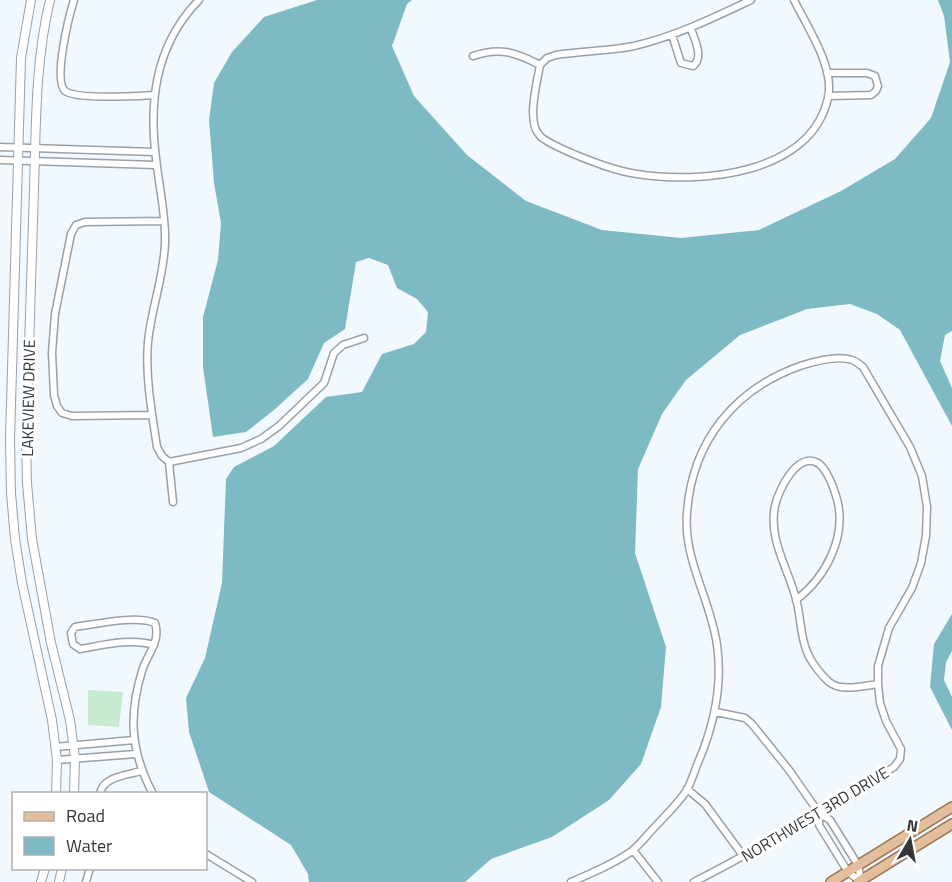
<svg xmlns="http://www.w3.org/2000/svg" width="952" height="882" font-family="'Titillium Web',sans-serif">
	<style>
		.green { fill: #c6ebd0 }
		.water { fill: #7dbac4 }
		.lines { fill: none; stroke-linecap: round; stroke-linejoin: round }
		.minor-casing { stroke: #99a0a7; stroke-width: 9 }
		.tertiary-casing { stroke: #99a0a7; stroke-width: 10 }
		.primary-casing { stroke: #99734f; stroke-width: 12 }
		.minor { stroke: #fff; stroke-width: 6 }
		.tertiary { stroke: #fff; stroke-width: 8 }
		.primary { stroke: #e2be9c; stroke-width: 9 }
		.labels { text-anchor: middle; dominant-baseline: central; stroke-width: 6; stroke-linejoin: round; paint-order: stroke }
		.street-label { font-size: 16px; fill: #34373a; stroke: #fff }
	</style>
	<rect width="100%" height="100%" fill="#f2f9fe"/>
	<path class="green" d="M88,690L123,692L119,727L88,725Z"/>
	<path class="water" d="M317,0H412L407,4L392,46L414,96L467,155L526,201L602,230L681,238L759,230L841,191L895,159L931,118L950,62L944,16L938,0H952V331L945,335L940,361L952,388V426L900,330L877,314L850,304L807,309L740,335L686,380L662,414L638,469L635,553L666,647L661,707L641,764L609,800L552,837L491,859L465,882H309L308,874L291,845L209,792L189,732L186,698L205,658L222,583L226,479L234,467L274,446L326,397L362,392L382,354L414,344L426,332L428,312L417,299L397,288L388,265L369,258L356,262L345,329L324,343L308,379L274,410L246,432L213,437L203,367V317L218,260L221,223L214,183L209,120L214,83L232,52L264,17Z
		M952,614V651L946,662L944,680L952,697V730L930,687L934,644Z"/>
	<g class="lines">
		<g class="minor-casing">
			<path id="minor" d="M74,0C69,16 53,80 65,91C77,100 136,96 153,95
				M672,35L681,63L693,66C704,58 695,40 691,29
				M473,56C500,47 515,52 540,65L547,58L556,55C582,51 609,51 634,46C676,36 713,18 751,0
				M540,65C537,83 526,122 540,136C547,143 567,151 576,155C596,163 616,171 637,174C700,184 811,175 828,98C835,67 807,27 794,0
				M827,73H867L875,76L878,86L876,91L871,95L828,96
				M0,147L155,152
				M0,160L156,165
				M152,415L72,416L62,413L57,406L54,395L52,353L55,314L71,234L76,225L85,222L164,221
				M169,462L241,448L261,439L279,426L324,383L334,353L343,345L364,338
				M173,502L169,462L162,456L157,447C152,413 145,376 148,342C151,309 164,277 165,243C166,217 160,192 157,166C148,105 154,46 199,0
				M796,600C826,577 847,537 837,499C834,489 828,470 818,463C797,451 778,491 775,506C768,539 788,568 796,599C801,617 800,635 807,652C811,662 821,675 829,682C841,692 863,686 878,684
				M716,712L745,718L752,724L789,770L819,813L830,820L858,865L861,881
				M55,747L134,740
				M57,760L136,754
				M687,789L705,804L744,857
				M100,794C102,777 127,775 141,771
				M153,794C131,752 128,717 142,671C147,654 161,642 155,623C136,615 97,624 75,627L71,633L73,644L80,649C104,645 130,638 154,645
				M819,813V825L848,872L860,881
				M633,850L658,882
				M206,854L252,882
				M86,882L90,868
				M571,882C592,873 613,864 632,851C639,845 645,838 651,831C663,818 677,805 687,790C691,782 694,773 697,765C714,726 723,687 717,645C711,600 683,560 687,513C692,441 735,388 803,365C816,361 838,355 852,360C856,361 860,365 863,367L910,447L922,476L927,507L926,536L921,563L912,588L889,628L878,666V684L880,703L886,721L901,749L900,759L894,767C828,807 763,847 694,882"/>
		</g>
		<g class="tertiary-casing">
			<path id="tertiary" d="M31,0L21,58L10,439L11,493L15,539L22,583L52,720L57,760L56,794
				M50,0C35,62 36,127 34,190C31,273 29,357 26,440L27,483L32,539L51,643L70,720L75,758L74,794
				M41,882L45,868
				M59,882L62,868"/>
		</g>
		<g class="primary-casing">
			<path id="primary" d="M831,882L952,807
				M858,882L952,824"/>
		</g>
		<use href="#minor" class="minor"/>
		<use href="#tertiary" class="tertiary"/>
		<use href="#primary" class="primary"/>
	</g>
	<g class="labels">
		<g class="street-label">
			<text transform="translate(28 398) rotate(-89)">LAKEVIEW DRIVE</text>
			<text transform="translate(815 814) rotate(-31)">NORTHWEST 3RD DRIVE</text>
		</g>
	</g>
	<rect x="12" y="792" width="195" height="78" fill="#ffffff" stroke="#aeafb0" stroke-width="1.5"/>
	<rect x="24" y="812" width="30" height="9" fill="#e2be9c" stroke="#aeafb0" stroke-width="1.5"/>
	<text x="66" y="822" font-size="18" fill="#34373a">Road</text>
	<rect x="24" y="837" width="30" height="18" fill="#7dbac4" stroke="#aeafb0" stroke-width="1.5"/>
	<text x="66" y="852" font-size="18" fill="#34373a">Water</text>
	<g transform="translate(910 840) rotate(10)" stroke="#ffffff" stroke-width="4.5" paint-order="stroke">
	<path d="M0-4.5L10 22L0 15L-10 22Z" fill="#34373a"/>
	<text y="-9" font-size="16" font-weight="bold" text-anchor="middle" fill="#34373a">N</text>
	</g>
</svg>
